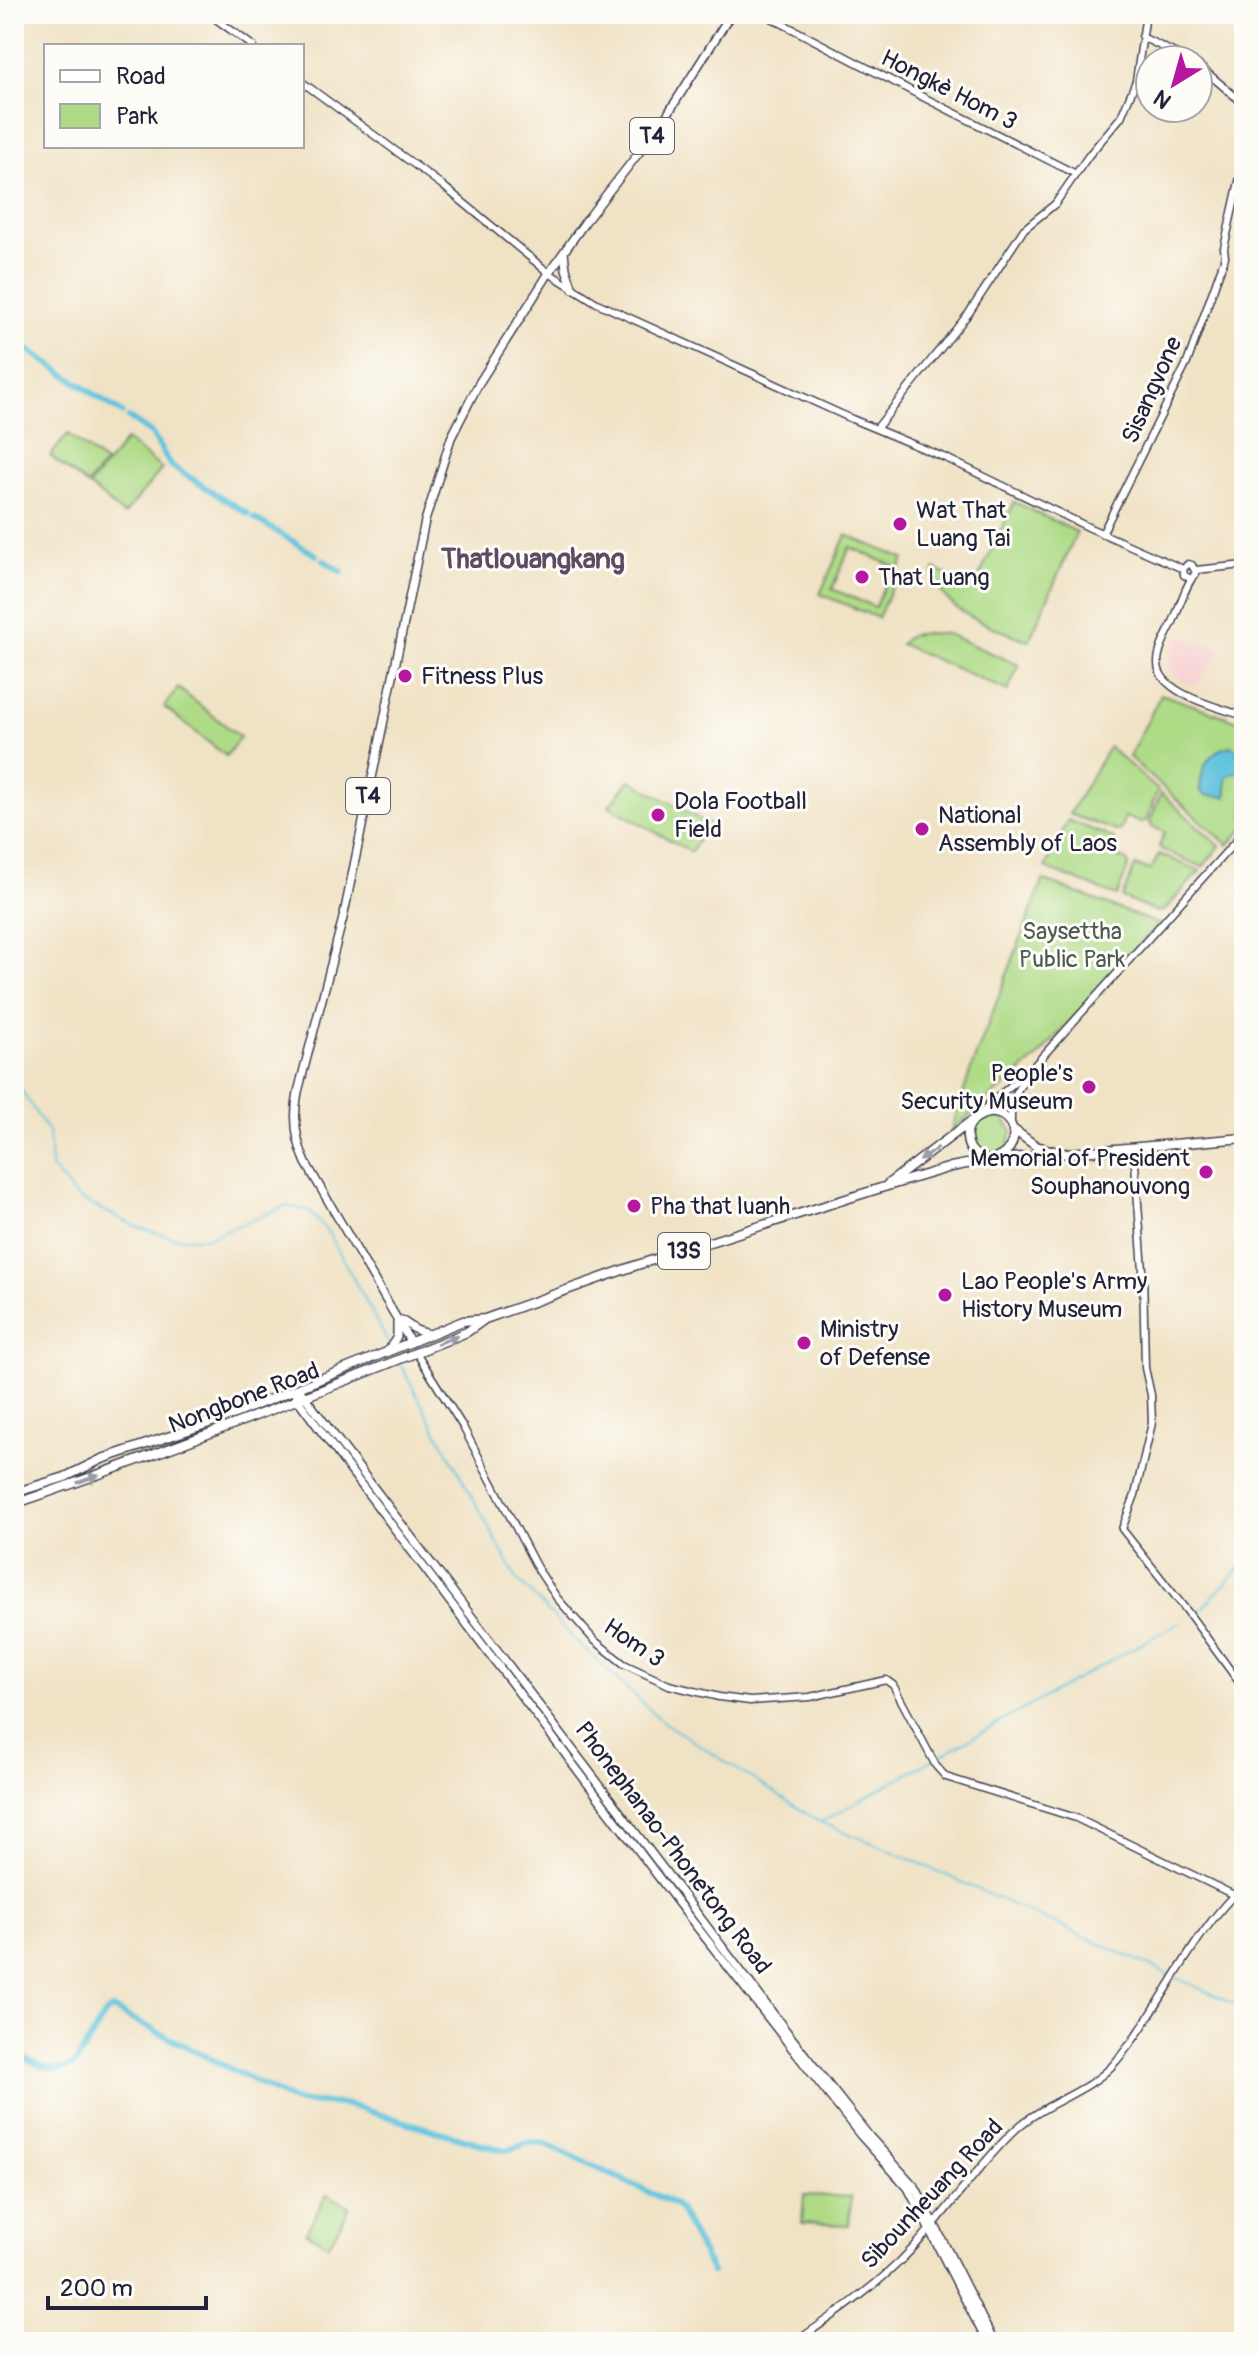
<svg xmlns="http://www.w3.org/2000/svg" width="1258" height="2356" font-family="Pangolin,sans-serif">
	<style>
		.built { fill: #f7cfd2 }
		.green { fill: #afdb87; stroke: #687e61; stroke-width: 2; fill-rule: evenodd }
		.water { fill: #5fc3dd; stroke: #40728c; stroke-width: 2 }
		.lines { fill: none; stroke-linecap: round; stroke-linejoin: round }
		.stream { stroke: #5fc3dd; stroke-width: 2 }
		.canal { stroke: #5fc3dd; stroke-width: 6 }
		.secondary-casing { stroke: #413f50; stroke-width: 9 }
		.primary-casing { stroke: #413f50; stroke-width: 10 }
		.highway-casing { stroke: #413f50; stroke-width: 11 }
		.secondary { stroke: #fff; stroke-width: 6 }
		.primary { stroke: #fff; stroke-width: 7 }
		.highway { stroke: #fff; stroke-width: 8 }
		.oneway { fill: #9c9ca7 }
		.poi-dot { fill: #b5179e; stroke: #fdfcf7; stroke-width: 3 }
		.labels { text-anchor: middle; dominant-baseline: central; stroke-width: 6; stroke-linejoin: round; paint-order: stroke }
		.shield { fill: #fdfcf7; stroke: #646373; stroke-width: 2 }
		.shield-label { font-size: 22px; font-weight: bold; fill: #22223b }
		.street-label { font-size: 24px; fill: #22223b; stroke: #fdfcf7 }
		.poi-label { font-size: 24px; fill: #22223b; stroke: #fdfcf7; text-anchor: start }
		.park-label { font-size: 24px; fill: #4c5a52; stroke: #fdfcf7 }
		.quarter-label { font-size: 28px; font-weight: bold; fill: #5c4b63; stroke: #fdfcf7 }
	</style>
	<rect width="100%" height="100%" fill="#fdfcf7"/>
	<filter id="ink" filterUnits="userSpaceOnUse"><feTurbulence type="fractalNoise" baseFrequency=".0125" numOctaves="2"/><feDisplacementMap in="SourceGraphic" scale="16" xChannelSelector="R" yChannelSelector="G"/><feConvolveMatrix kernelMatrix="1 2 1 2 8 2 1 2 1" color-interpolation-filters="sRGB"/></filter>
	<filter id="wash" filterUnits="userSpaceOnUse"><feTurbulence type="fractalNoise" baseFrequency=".006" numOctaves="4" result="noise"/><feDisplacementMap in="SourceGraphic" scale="32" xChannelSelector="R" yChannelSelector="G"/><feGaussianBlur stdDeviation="1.8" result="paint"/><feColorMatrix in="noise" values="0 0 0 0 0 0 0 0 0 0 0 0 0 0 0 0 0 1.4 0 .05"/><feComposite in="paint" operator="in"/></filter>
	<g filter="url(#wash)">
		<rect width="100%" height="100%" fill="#f0e2c4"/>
		<path class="built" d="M1179,636L1223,647L1195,687L1175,676L1168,660Z"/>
		<path class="green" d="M68,434L105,463L87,485L50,456Z
			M126,440L162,469L124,515L89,486Z
			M1014,502L1077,532L1029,641C993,626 944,616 933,573L935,569L974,588Z
			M846,535L904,559L878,618L820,594ZM850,547L893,566L875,607L832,589Z
			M926,633L947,634L1019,665L1008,691L900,644L910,635Z
			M178,688L240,737L226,756L164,707Z
			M1161,694L1244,723V828L1228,845L1129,757Z
			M1109,747L1158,790L1146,821L1141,823L1125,817L1120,830L1116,831L1069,814Z
			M630,780L708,824L691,852L609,806Z
			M1161,793L1220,846L1203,867L1162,850L1159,846L1165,832L1152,827L1150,822Z
			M1068,820L1113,838L1115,842L1110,854L1127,861L1129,865L1117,896L1045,868Z
			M1159,854L1200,871L1165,910L1157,912L1122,898L1135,866L1151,870Z
			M1043,880L1158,924L1036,1059L951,1131L971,1069Z
			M980,1117H1002L1012,1130L1008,1149L995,1157L978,1155L969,1143L973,1123Z
			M327,2194L350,2207L329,2245L306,2232Z
			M804,2195L851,2197L849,2225L802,2223Z"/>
		<path class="water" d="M1232,746C1240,751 1244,758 1244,767L1226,777L1227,797L1205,795L1200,790C1201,769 1208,749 1232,746Z"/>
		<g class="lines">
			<path class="stream" d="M14,1079L49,1133L51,1167L76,1197L137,1227L175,1238H207L286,1206L308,1210L328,1232L389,1344
				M400,1364L517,1579L574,1639L663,1722L820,1822L885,1848L1244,2008
				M1199,1611L1244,1564
				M821,1822L1180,1622"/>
			<path class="canal" d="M14,340L122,413
				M129,418L152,434L170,465L248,514
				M254,518L316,555
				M323,560L342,572
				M14,2053C34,2062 58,2080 76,2062L107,2012L112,2009L296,2102L344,2104L502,2150C520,2151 522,2138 546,2144L672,2203L679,2209L712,2272"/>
		</g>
	</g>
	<g filter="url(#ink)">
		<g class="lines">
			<g class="secondary-casing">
				<path id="secondary" d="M209,14L253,46
					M764,14L921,96L1076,174
					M1142,37L1189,60
					M1198,65L1244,104
					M302,82L442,185L549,273L597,303L852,419L948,459L1090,528L1183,569L1184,575L1189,578
					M876,429L969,313L1024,229L1055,204L1089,155L1121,117L1136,81L1146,14
					M1102,534L1187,363L1225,257L1224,248L1244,159
					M1183,569L1188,564L1192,565L1196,573C1185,585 1180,606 1173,622C1167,635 1158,649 1158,663C1158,694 1221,708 1244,716
					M1196,570L1244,565
					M979,1116L989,1104L1026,1073
					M1011,1124C1010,1098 1018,1088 1032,1068L1244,832
					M1134,1151L1143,1270L1145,1368L1151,1395L1152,1423L1135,1495L1122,1529L1187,1611L1244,1689
					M416,1352L463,1427L537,1568L557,1598L594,1640L624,1664L669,1685L719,1697L750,1701L810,1697L886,1680L893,1685L936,1766L946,1777L1076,1818L1244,1900
					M795,2342C836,2314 879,2285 913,2248C949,2210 978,2165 1016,2129C1044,2103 1085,2094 1112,2066C1162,2010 1189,1936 1244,1885"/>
			</g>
			<g class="primary-casing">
				<path id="primary" d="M564,252L566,269L573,289
					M401,1320L416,1330L429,1334
					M411,1343L306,1163C295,1140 293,1117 298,1092L344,914L425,521L451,438L479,383L549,273L585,222L662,123L731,14
					M388,1350L397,1337V1322
					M294,1391L298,1400L341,1458L682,1908L861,2136L908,2188L987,2342
					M302,1393L787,2032L869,2136L916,2188L994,2342"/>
			</g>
			<g class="highway-casing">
				<path id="highway" d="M1014,1130L1036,1146L1054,1151
					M995,1159C1031,1144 1008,1099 978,1117C970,1121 966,1130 967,1138C968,1151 976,1156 987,1160L1244,1138
					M888,1184L970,1122
					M14,1493L65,1477L102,1459L227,1417L463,1321L485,1319
					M14,1504C167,1452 317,1393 467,1332L485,1319L637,1265L884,1187L951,1167L987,1160"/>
			</g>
			<use href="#secondary" class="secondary"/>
			<use href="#primary" class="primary"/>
			<use href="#highway" class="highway"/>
		</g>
		<defs><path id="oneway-solid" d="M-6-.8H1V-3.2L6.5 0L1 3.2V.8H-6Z" transform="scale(2)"/></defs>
		<g class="oneway">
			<use href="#oneway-solid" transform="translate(929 1154) rotate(144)"/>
			<use href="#oneway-solid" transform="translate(447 1340) rotate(-22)"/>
			<use href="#oneway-solid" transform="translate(88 1479) rotate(-19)"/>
		</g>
	</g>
	<g class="poi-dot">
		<circle cx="900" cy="524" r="8"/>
		<circle cx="862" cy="577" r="8"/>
		<circle cx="405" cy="676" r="8"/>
		<circle cx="658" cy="815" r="8"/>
		<circle cx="922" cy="829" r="8"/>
		<circle cx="1089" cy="1087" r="8"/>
		<circle cx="1206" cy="1172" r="8"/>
		<circle cx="634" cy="1206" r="8"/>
		<circle cx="945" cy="1295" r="8"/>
		<circle cx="804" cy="1343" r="8"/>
	</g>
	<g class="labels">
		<g class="shield">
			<rect x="630" y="118" width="44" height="36" rx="6"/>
			<rect x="346" y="778" width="44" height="36" rx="6"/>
			<rect x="658" y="1233" width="52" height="36" rx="6"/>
		</g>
		<g class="shield-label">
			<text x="652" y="136">T4</text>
			<text x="368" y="796">T4</text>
			<text x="684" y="1251">13S</text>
		</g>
		<g class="street-label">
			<text transform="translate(949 90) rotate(27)">Hongkè Hom 3</text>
			<text transform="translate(1152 390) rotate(-66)">Sisangvone</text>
			<text transform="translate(244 1398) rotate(-21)">Nongbone Road</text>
			<text transform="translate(634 1643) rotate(34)">Hom 3</text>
			<text transform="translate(673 1848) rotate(53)">Phonephanao-Phonetong Road</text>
			<text transform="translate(932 2194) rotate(-47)">Sibounheuang Road</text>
		</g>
		<g class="poi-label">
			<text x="916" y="510">Wat That<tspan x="916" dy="28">Luang Tai</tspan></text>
			<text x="878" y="577">That Luang</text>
			<text x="421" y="676">Fitness Plus</text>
			<text x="674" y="801">Dola Football<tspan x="674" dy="28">Field</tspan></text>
			<text x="938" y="815">National<tspan x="938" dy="28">Assembly of Laos</tspan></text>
			<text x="1073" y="1073" text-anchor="end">People's<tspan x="1073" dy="28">Security Museum</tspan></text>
			<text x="1190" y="1158" text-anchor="end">Memorial of President<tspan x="1190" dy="28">Souphanouvong</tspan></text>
			<text x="650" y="1206">Pha that luanh</text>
			<text x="961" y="1281">Lao People's Army<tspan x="961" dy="28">History Museum</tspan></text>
			<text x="820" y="1329">Ministry<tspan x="820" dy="28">of Defense</tspan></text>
		</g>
		<g class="park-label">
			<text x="1072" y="931">Saysettha<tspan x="1072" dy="28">Public Park</tspan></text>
		</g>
		<g class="quarter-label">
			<text x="533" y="559">Thatlouangkang</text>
		</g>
	</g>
	<rect width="1258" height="2356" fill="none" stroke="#fdfcf7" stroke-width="48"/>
	<rect x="44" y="44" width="260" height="104" fill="#fdfcf7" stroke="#a5a5ac" stroke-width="2"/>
	<rect x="60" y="70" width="40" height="12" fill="#ffffff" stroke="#a5a5ac" stroke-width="2"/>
	<text x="116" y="84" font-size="24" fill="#22223b">Road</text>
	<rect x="60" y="104" width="40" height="24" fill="#afdb87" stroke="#a5a5ac" stroke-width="2"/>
	<text x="116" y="124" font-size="24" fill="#22223b">Park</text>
	<g transform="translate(1174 84) rotate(217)"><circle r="38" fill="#fdfcf7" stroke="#a5a5ac" stroke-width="2"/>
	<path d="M0-6L14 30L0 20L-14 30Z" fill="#b5179e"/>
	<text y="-12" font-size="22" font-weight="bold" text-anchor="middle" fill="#22223b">N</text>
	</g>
	<path d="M48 2296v12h158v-12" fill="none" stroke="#22223b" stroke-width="4"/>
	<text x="60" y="2296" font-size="24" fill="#22223b" stroke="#fdfcf7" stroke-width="6" paint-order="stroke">200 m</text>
</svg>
